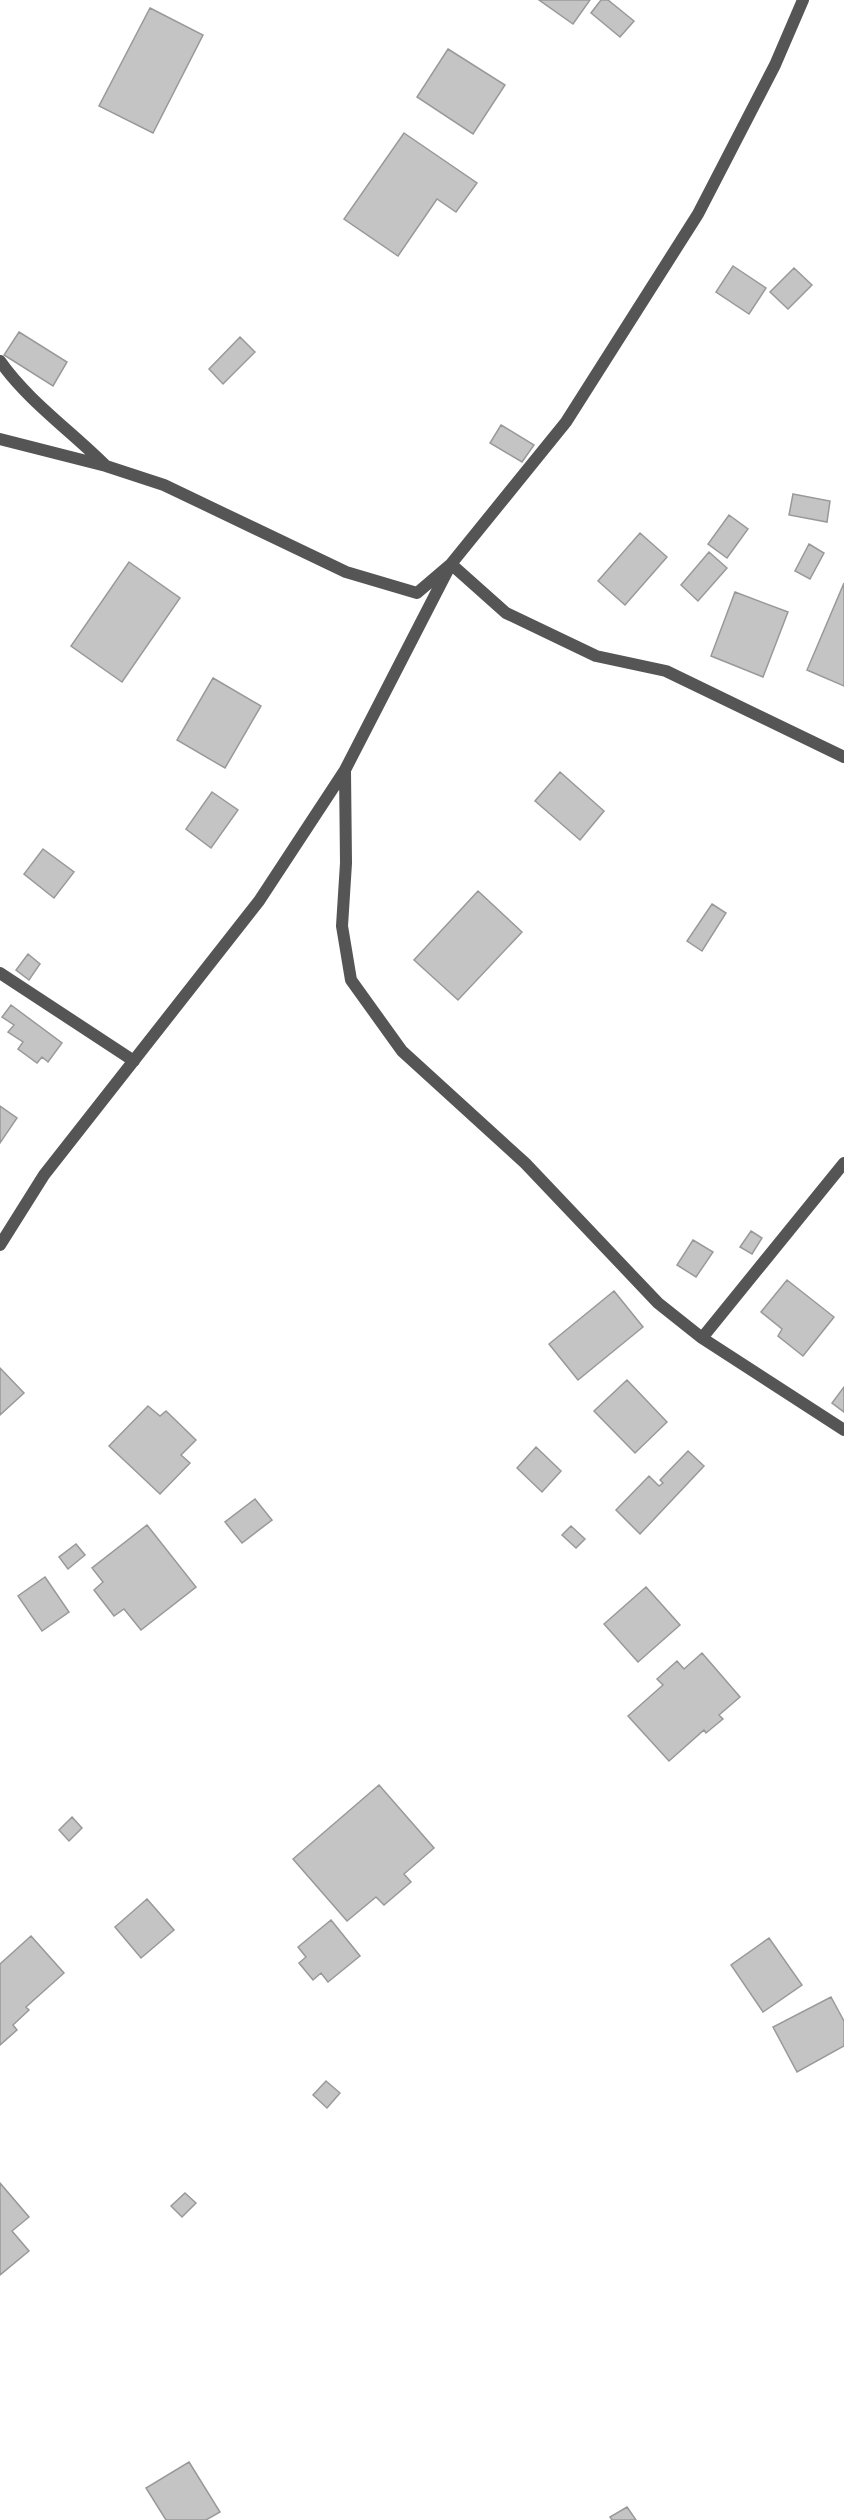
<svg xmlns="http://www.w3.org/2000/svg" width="844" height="2520" font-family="Figtree,sans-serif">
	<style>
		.building { fill: #c4c4c4; stroke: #999; stroke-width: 1.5 }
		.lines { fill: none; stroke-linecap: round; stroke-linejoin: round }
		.street { stroke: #555; stroke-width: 12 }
	</style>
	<rect width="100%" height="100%" fill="#fff"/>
	<path class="building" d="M539,0H590L573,24Z
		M601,0H608L634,21L620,37L591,13Z
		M150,8L203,35L153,133L99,106Z
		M448,49L505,85L473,134L417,97Z
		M404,133L477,183L456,212L437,199L398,256L344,219Z
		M733,266L766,288L749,314L716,292Z
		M794,268L812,285L788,309L770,292Z
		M19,332L67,362L53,386L4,355Z
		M240,337L255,352L223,384L209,369Z
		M501,425L534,445L522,462L490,443Z
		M793,494L830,501L827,522L789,515Z
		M729,515L748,529L727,558L708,544Z
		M640,533L667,557L625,605L598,581Z
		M809,544L824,553L810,579L795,571Z
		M709,552L727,568L698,601L681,585Z
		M129,562L180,598L122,682L71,646Z
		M844,583V686L807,670Z
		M735,592L788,612L763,677L711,656Z
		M213,678L261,706L225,768L177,740Z
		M560,772L604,811L580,840L535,801Z
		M212,792L238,810L211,848L186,829Z
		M43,849L74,872L54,898L24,874Z
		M478,891L522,932L458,1000L414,960Z
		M712,904L726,913L702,951L687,941Z
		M28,954L40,964L29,980L16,970Z
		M11,1005L62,1043L48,1062L42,1057L37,1063L18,1049L23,1042L8,1032L14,1025L2,1017Z
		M0,1106L17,1118L0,1143Z
		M751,1231L762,1238L752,1254L740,1247Z
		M693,1240L713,1252L696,1277L677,1265Z
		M787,1280L834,1317L803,1356L778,1336L782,1329L761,1312Z
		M614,1291L643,1327L578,1380L549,1344Z
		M0,1368L24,1393L0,1415Z
		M627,1380L667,1422L635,1453L594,1411Z
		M844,1387V1412L832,1403Z
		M148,1406L160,1416L166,1411L196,1440L181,1455L190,1463L160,1494L109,1446Z
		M536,1447L561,1471L542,1492L517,1468Z
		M688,1451L704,1466L640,1534L616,1510L649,1476L659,1486L663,1483L660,1480Z
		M255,1499L272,1520L242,1543L225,1522Z
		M147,1525L196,1587L141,1630L124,1609L114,1616L94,1590L103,1582L92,1568Z
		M571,1526L585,1539L576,1548L562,1535Z
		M76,1544L85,1555L68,1569L59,1557Z
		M45,1577L69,1612L42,1631L18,1596Z
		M646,1587L680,1625L638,1662L604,1624Z
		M702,1653L740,1697L719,1715L723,1719L706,1733L704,1730L669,1761L628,1716L663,1685L657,1679L677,1661L684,1669Z
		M379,1785L434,1848L404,1874L411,1882L384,1905L376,1897L347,1921L293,1859Z
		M72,1817L82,1828L69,1841L59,1830Z
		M147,1899L174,1930L141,1958L115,1927Z
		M331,1920L360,1956L328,1982L321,1973L313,1980L299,1963L306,1957L298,1947Z
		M31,1936L64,1973L26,2007L29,2010L13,2025L17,2030L0,2045V1964Z
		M769,1938L802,1985L763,2012L731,1965Z
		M831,1997L844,2021V2046L797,2072L773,2027Z
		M326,2081L340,2093L327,2108L313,2095Z
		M0,2183L29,2217L12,2231L29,2251L0,2275Z
		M185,2193L196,2203L182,2217L171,2206Z
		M189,2462L220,2512L206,2520H166L146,2488Z
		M627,2507L636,2520H612L610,2517Z"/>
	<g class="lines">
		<path class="street" d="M0,361C27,400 71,431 105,465
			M0,439L106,466L164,485L346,572L417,593L451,564L506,613L596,656L666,671L844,757
			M345,771L346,863L342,926L351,980L402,1051L525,1163L658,1303L702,1338L844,1430
			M0,973L134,1061
			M0,1245L44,1175L259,901L345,770L451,564L566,422L698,214L775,65L803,0
			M702,1338L844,1163"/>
	</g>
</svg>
